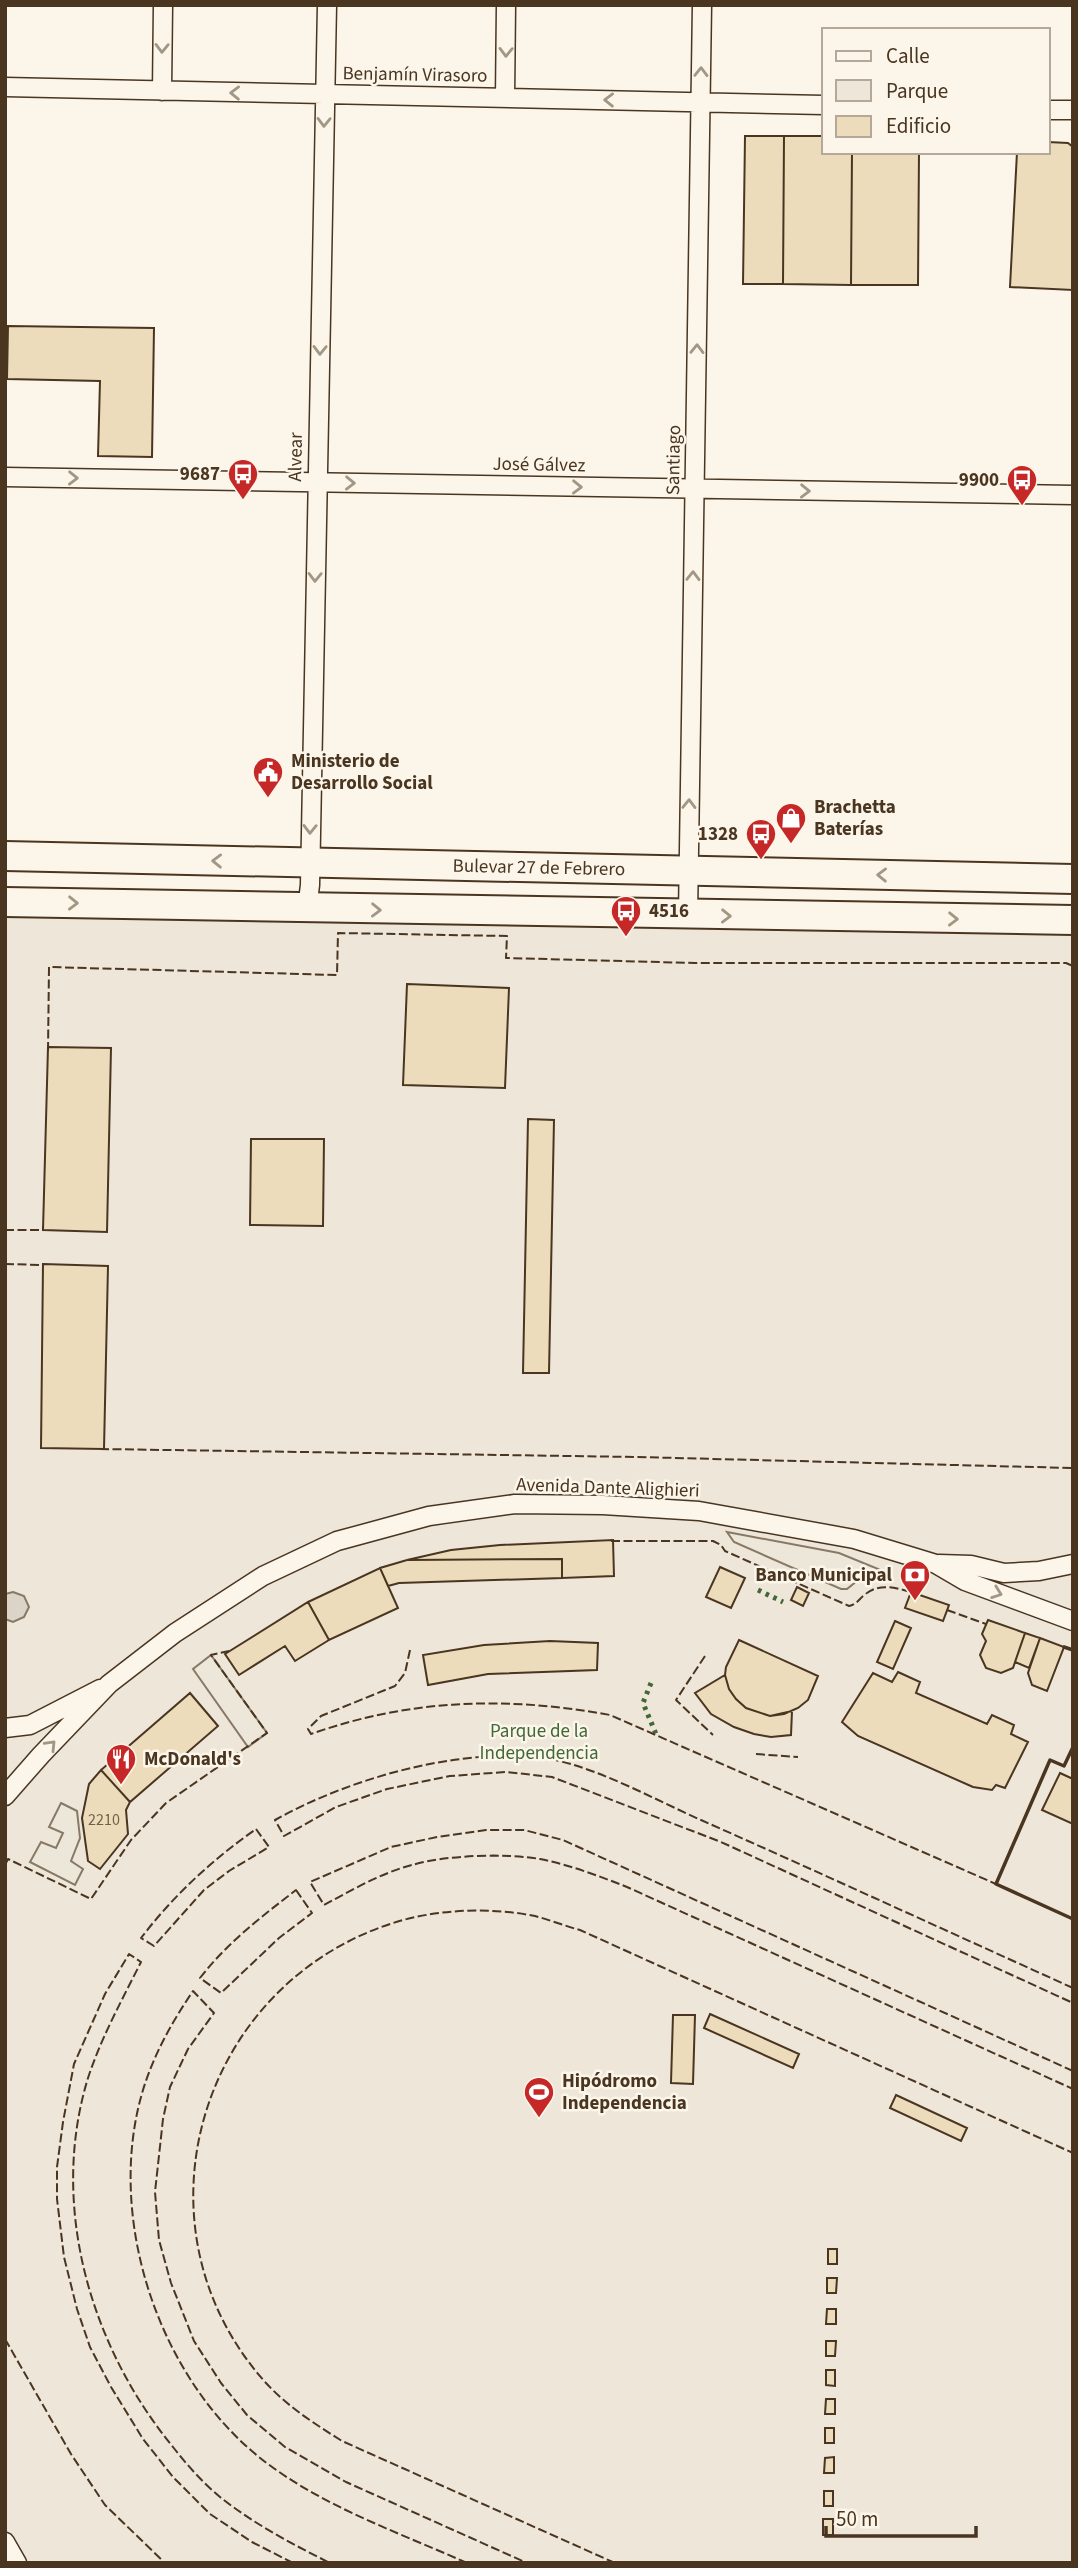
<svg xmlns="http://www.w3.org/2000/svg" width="1078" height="2568" font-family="'Source Sans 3',sans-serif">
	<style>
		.green { fill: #ede6d9; stroke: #887966; stroke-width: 2 }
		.parking { fill: #ede7d9; stroke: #887966; stroke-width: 2 }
		.water { fill: #dcd4c6; stroke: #887966; stroke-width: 2 }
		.building { fill: #ecdcbc; stroke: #4a3520; stroke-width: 2 }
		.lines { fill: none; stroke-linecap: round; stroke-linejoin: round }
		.street-casing { stroke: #4a3520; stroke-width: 21 }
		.primary-casing { stroke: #4a3520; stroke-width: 32 }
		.street { stroke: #fbf6e9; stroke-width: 18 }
		.primary { stroke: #fbf6e9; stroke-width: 28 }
		.hedge { stroke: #436837; stroke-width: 5; stroke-dasharray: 3.5 5; stroke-linecap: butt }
		.fence { stroke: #4a3520; stroke-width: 2; stroke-dasharray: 9 3.5; stroke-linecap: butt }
		.wall { stroke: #4a3520; stroke-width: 3.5 }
		.oneway { stroke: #a29684 }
		.labels { text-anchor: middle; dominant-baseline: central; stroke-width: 5; stroke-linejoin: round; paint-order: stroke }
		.number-label { font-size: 16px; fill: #725f47 }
		.street-label { font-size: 19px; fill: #4a3520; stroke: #fbf6e9 }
		.poi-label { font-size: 19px; font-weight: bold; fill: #4a3520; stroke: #fbf6e9; text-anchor: start }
		.park-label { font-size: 19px; fill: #436837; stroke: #fbf6e9 }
	</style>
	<rect width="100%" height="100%" fill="#fbf6e9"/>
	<path class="green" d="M5,902L1073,920V2563H5Z"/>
	<path class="parking" d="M727,1532L839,1553L888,1573L862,1577L847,1589H841L734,1542Z
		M211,1655L267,1733L248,1747L193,1669Z
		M61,1803L77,1811L80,1838L71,1861L83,1869L75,1885L30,1862L41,1842L56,1848L63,1833L49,1827Z"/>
	<path class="water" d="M13,1592L24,1596L29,1607L24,1617L13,1622L5,1619V1594Z"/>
	<path class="building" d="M745,136H784L783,284H743Z
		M784,136H824V152H852L851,285L783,284Z
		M1048,142L1068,143L1073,147V290L1010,287L1017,152H1048Z
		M852,152H919L918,285H851Z
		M8,326L154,328L152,457L98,456L100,381L7,379Z
		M407,984L509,988L505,1088L403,1085Z
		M48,1047L111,1048L107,1232L43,1230Z
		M528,1119L554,1120L549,1373H523Z
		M251,1139H324L323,1226L250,1225Z
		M43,1264L108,1266L104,1449L41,1448Z
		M613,1540L614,1576L562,1578V1559L407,1560L451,1550L500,1545Z
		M562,1559V1578L399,1583L388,1586L380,1568L407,1560Z
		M720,1567L745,1578L731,1608L706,1597Z
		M380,1568L398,1608L329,1640L308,1602Z
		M797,1587L809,1593L803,1606L791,1600Z
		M911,1592L949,1605L943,1621L905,1608Z
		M308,1602L329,1640L295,1661L285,1646L239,1675L225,1654Z
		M988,1620L1025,1633L1013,1668L1001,1673L986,1668L980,1655L986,1641L982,1634Z
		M895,1621L911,1628L893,1669L877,1662Z
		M1025,1633L1040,1638L1029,1668L1015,1662Z
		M1040,1638L1064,1647L1047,1691L1032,1685L1028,1673Z
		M739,1640L818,1676L808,1700L798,1708L784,1714L770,1716L746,1708L736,1699L729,1689L725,1675L726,1667Z
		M550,1641L598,1643L597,1670L488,1674L428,1685L423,1655L484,1645Z
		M898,1672L920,1682L916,1693L987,1724L992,1715L1014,1725L1011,1734L1028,1742L1005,1788L996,1785L992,1790L973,1787L858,1736L842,1722L873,1673L892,1682Z
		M725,1675L729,1689L736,1699L746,1708L770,1716L792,1711L791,1735L771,1737L754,1734L734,1727L711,1714L695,1693Z
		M190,1693L218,1726L130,1802L101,1770Z
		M101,1770L130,1802L126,1810L128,1834L100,1869L88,1861L82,1818L89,1784Z
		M1060,1773L1073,1779V1824L1042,1810Z
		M710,2014L799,2054L793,2068L704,2028Z
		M673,2015H695L693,2084L671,2083Z
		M896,2095L967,2128L961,2141L890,2108Z
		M828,2249H837V2264H828Z
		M827,2278H837L836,2293H827Z
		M827,2309H836V2324H826Z
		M826,2341H836L835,2356H826Z
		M826,2370H835V2386L826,2385Z
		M826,2399H835V2414H825Z
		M825,2428H834V2443H825Z
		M834,2457V2473H824L825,2458Z
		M824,2491H833V2506H824Z
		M823,2519H833V2535H823Z"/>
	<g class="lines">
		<g class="street-casing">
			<path id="street" d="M5,87L824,105
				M162,91L163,5
				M505,98L506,5
				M1048,110H1073
				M5,477L1073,495
				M307,909L310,885L327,5
				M688,915L702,5
				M939,1564L971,1565L1004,1573L1039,1571L1073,1564
				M5,1728L30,1725L100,1689
				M5,1796L41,1755L109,1684L175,1633L263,1576L337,1541L429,1516L515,1504L603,1505L699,1511L854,1539L936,1564L965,1581L1073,1621
				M5,2542L17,2563"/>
		</g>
		<g class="primary-casing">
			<g id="primary">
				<path id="s1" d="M5,856L1073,879"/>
				<path d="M5,902L1073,920"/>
			</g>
		</g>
		<use href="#street" class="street"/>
		<use href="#primary" class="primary"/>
		<path class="hedge" d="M758,1590L783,1602
			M651,1683L643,1703L656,1734"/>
		<path class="fence" d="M48,1051L49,967L337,975L338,933L507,936L506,958L695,963H1066L1073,966
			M5,1230H43V1226
			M5,1264L43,1265
			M100,1449L637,1457L1073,1468
			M611,1541H713L721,1545L725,1551L849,1606C858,1604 859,1598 867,1593C881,1583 896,1588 911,1592
			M947,1610L986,1624
			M410,1650L405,1673L395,1686L321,1716L308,1729L311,1734C410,1699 507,1696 610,1715L996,1884L1050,1760L1064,1766L1073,1747
			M705,1656L676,1700L713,1735
			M756,1754L798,1757
			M256,1829L269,1847L229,1871L204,1890L154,1946L141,1938C174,1895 212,1860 256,1829Z
			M5,1865L8,1859L91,1899L131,1840L166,1803L267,1733L211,1655L229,1651
			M296,1890L312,1913L279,1938L221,1993L200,1978C227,1943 261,1917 296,1890Z
			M1073,1988C949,1932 825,1875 701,1820C651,1798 583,1759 528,1756C444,1752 347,1780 275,1820L284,1836L336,1807L387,1789L450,1776L506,1772L552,1777L721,1842L1073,2003
			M1073,2071L563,1840L524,1830H486L437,1837L391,1847L310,1882L324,1905C352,1890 381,1873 412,1865C446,1855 505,1853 540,1859C570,1865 599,1876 627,1887L1073,2089
			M5,2339L71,2454L105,2505L165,2563
			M293,2563L252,2542L210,2514L173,2477L143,2439L111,2387L90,2347L77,2309L64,2257L57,2199V2167L63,2122L74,2064L105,1994L129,1954L141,1962C122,2000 101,2038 88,2078C49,2205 90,2346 173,2447C187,2465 203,2483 220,2497C254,2524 292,2544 330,2563
			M467,2563C400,2533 327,2508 268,2464C160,2384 104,2219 143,2090C154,2054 172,2022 193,1991L214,2013L188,2049L170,2087L163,2119L155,2192L159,2240L171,2283L194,2341L221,2383L247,2415L285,2447L346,2482L527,2563
			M615,2563L342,2441C315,2424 288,2407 266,2383C127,2229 197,1986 393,1923C437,1909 489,1907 535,1916C550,1920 565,1926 580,1930L1073,2153"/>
		<path class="wall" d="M1064,1647L1073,1650
			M1073,1747L1064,1766L1050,1760L996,1884L1073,1919"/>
	</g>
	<defs><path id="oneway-chevron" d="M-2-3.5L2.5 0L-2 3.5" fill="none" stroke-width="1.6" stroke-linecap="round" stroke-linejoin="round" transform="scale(1.75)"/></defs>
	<g class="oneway">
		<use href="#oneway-chevron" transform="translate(162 48) rotate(91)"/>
		<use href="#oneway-chevron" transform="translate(506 52) rotate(91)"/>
		<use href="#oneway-chevron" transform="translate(701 72) rotate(-89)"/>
		<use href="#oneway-chevron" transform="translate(235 93) rotate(-179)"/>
		<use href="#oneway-chevron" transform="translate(609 100) rotate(-179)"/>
		<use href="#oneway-chevron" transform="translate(324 122) rotate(91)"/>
		<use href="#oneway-chevron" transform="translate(697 349) rotate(-89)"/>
		<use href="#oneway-chevron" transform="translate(320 350) rotate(91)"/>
		<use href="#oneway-chevron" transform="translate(73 478) rotate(1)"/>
		<use href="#oneway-chevron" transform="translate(350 483) rotate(1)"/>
		<use href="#oneway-chevron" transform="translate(577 487) rotate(1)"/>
		<use href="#oneway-chevron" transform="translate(805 491) rotate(1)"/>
		<use href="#oneway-chevron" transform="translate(693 576) rotate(-89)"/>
		<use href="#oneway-chevron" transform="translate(315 577) rotate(91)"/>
		<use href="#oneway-chevron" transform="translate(689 804) rotate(-89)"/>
		<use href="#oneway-chevron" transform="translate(310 829) rotate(91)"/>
		<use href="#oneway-chevron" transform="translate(217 861) rotate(-179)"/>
		<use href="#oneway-chevron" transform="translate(882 875) rotate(-179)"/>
		<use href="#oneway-chevron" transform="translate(73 903) rotate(1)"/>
		<use href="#oneway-chevron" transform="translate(376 910) rotate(1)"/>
		<use href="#oneway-chevron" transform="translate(726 916) rotate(1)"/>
		<use href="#oneway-chevron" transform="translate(953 919) rotate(1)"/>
		<use href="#oneway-chevron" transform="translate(997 1593) rotate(20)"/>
		<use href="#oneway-chevron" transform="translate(51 1745) rotate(-46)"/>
	</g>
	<defs>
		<g id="bus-pin" transform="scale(1.575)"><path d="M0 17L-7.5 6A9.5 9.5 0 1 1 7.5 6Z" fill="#c62828" stroke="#fbf6e9"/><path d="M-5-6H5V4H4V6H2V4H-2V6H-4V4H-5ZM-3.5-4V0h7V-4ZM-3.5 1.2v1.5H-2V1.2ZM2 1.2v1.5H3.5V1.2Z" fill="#fff"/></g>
		<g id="civic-pin" transform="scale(1.575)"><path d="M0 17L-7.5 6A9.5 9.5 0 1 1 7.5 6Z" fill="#c62828" stroke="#fbf6e9"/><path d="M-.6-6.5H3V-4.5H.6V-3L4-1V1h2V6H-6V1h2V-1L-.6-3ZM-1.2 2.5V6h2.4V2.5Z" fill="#fff"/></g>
		<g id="shop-pin" transform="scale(1.575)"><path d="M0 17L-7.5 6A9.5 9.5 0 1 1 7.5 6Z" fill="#c62828" stroke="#fbf6e9"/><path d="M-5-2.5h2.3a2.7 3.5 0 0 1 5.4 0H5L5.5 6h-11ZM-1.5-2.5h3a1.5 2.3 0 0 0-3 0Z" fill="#fff"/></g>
		<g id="bank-pin" transform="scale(1.575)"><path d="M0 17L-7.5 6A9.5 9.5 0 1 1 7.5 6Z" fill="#c62828" stroke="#fbf6e9"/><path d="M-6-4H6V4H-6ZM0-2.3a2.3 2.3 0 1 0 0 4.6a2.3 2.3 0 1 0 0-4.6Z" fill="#fff"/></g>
		<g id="restaurant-pin" transform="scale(1.575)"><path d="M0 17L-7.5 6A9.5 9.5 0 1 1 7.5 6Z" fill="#c62828" stroke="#fbf6e9"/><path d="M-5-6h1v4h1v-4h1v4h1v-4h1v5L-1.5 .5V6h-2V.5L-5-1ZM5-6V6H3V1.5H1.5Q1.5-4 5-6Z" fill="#fff"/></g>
		<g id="stadium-pin" transform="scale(1.575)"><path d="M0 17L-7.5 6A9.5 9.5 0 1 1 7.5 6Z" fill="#c62828" stroke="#fbf6e9"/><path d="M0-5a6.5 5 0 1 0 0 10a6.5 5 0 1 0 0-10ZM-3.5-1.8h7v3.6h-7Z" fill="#fff"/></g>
	</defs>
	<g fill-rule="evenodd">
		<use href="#bus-pin" x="243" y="474"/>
		<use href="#bus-pin" x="1022" y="480"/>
		<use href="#civic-pin" x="268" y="772"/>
		<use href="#shop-pin" x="791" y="818"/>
		<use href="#bus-pin" x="761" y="834"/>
		<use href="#bus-pin" x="626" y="911"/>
		<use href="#bank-pin" x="915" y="1575"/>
		<use href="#restaurant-pin" x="121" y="1759"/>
		<use href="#stadium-pin" x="539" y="2092"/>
	</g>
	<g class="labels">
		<g class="number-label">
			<text x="104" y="1820">2210</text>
		</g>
		<g class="street-label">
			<text transform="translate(415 75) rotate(1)">Benjamín Virasoro</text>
			<text transform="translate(296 457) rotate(-89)">Alvear</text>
			<text transform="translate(674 460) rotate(-89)">Santiago</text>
			<text transform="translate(539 465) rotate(1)">José Gálvez</text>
			<text stroke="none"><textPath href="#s1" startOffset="534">Bulevar 27 de Febrero</textPath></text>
			<text transform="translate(608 1488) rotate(2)">Avenida Dante Alighieri</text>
		</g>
		<g class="poi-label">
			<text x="220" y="474" text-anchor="end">9687</text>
			<text x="999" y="480" text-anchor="end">9900</text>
			<text x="291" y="761">Ministerio de<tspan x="291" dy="22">Desarrollo Social</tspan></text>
			<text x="814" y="807">Brachetta<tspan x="814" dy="22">Baterías</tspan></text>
			<text x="738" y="834" text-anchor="end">1328</text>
			<text x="649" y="911">4516</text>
			<text x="892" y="1575" text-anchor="end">Banco Municipal</text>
			<text x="144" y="1759">McDonald's</text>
			<text x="562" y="2081">Hipódromo<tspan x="562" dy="22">Independencia</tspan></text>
		</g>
		<g class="park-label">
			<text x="539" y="1731">Parque de la<tspan x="539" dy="22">Independencia</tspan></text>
		</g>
	</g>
	<rect width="1078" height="2568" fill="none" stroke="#4a3520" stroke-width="14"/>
	<rect x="822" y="28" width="228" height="126" fill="#fbf6e9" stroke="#b4a999" stroke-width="2"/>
	<rect x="836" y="51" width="35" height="10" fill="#fbf6e9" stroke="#b4a999" stroke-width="2"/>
	<text x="886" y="63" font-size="21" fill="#4a3520">Calle</text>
	<rect x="836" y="80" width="35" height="21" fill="#ede6d9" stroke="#b4a999" stroke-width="2"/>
	<text x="886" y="98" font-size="21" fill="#4a3520">Parque</text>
	<rect x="836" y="116" width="35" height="21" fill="#ecdcbc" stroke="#b4a999" stroke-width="2"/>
	<text x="886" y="133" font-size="21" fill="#4a3520">Edificio</text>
	<path d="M826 2526v10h150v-10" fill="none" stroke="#4a3520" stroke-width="3.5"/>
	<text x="836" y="2526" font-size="21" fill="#4a3520" stroke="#fbf6e9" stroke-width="5" paint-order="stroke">50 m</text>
</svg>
